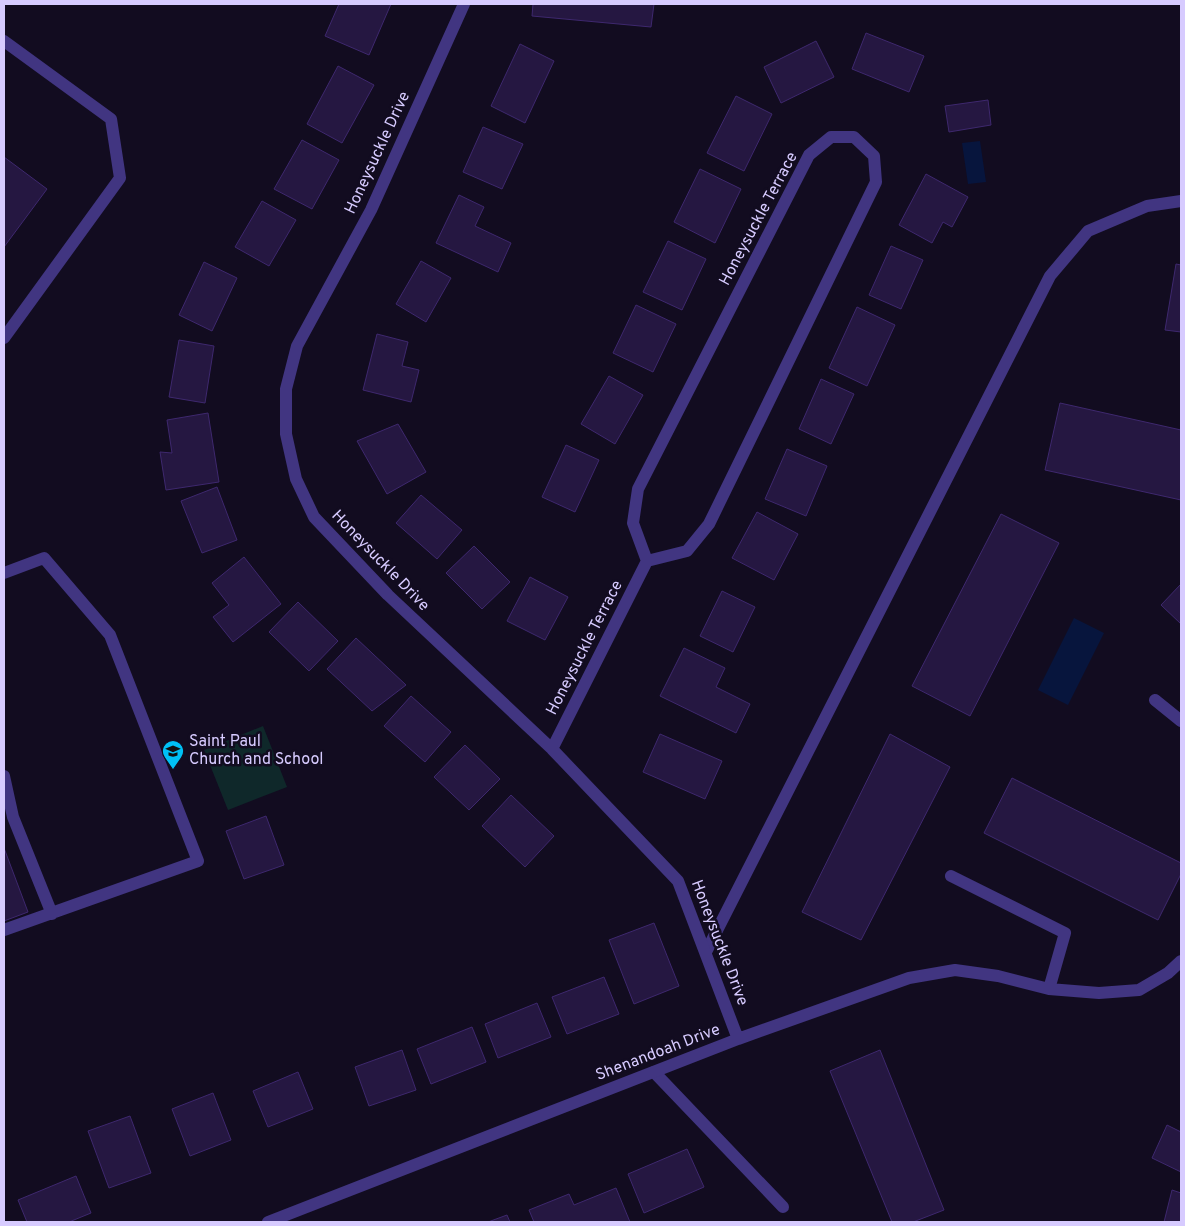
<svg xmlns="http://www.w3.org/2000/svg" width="1185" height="1226" font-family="Overpass,sans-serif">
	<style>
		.green { fill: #0f282a }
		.water { fill: #07153d }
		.building { fill: #251741; stroke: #3e286e }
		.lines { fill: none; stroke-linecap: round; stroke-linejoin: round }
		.lane { stroke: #413581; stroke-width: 12 }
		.street { stroke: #413581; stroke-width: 12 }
		.labels { text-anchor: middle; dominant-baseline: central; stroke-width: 5; stroke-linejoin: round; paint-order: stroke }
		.street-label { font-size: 16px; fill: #d7cbff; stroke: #120c20 }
		.poi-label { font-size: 16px; fill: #d7cbff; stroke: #120c20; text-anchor: start }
	</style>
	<rect width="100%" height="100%" fill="#120c20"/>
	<path class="green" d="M263,726L287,787L228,810L204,750Z"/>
	<path class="water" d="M980,141L986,182L968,184L962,143Z
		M1074,618L1104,633L1068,705L1038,690Z"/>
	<path class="building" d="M339,4H391L369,55L325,36Z
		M533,4H654L651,27L532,16Z
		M866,33L924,56L909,92L852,69Z
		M816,41L834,77L781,103L764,67Z
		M520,44L554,61L525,123L491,106Z
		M338,66L374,85L342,143L307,124Z
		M736,96L772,114L744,171L707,153Z
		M988,100L991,125L949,132L945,106Z
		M483,127L523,144L502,189L463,172Z
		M302,140L339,160L312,209L274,189Z
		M4,157L47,189L4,247Z
		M700,169L741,189L715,243L674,222Z
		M926,174L968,197L952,227L943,222L932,243L899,225Z
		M459,195L484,207L475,226L511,243L498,272L436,243Z
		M262,201L296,220L269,266L235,247Z
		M668,241L706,259L682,310L643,292Z
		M891,246L923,260L901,309L869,295Z
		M421,261L451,278L426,322L396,304Z
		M204,262L237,278L212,331L179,315Z
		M1176,264L1181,265V332L1165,330Z
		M636,305L676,324L653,372L613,353Z
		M857,307L895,325L867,386L829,368Z
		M377,334L408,342L402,366L419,370L411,402L363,390Z
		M179,340L214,346L205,403L169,397Z
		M609,376L643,395L615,444L581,424Z
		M821,379L854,394L831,444L799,429Z
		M1060,403L1181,430V500L1045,470Z
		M208,413L219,482L166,490L160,452L172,453L167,420Z
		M398,424L426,472L387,494L357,441Z
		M566,445L599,460L575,512L542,497Z
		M787,449L827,466L806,516L765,499Z
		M217,487L237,540L202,553L181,501Z
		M421,495L462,530L437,559L396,523Z
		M757,512L798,534L774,580L732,558Z
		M1001,514L1059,543L970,716L912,686Z
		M474,546L510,582L482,609L446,573Z
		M244,557L281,604L233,642L213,617L229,605L212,583Z
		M530,577L568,597L545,640L507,621Z
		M1181,584V624L1161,605Z
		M722,591L755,607L733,652L700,636Z
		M298,602L338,641L309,671L269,632Z
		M356,638L406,685L372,711L327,669Z
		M684,648L725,668L716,687L750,704L736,733L660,696Z
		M411,696L451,732L425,762L384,726Z
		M660,734L722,761L705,799L643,772Z
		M890,734L950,767L861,940L802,912Z
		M465,745L500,779L469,810L434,777Z
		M1012,778L1181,863V874L1158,920L984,833Z
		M511,795L554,836L525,867L482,826Z
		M266,816L284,865L244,879L226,831Z
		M4,848L28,912L4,921Z
		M654,923L679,986L634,1004L609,940Z
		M604,977L619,1014L567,1034L552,997Z
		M537,1003L551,1037L498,1058L485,1024Z
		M472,1027L486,1062L431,1084L417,1049Z
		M402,1050L416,1090L369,1106L355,1067Z
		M880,1050L944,1210L913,1222H892L830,1071Z
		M298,1072L313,1109L268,1127L253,1091Z
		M213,1093L231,1140L190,1156L172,1109Z
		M130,1116L151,1173L109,1188L88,1131Z
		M1167,1125L1181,1132V1172L1152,1158Z
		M687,1149L704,1187L644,1213L628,1174Z
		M76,1176L91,1213L69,1222H27L18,1200Z
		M616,1188L630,1222H534L529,1210L569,1194L574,1205Z
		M1172,1190L1181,1193V1222H1164Z
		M507,1215L510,1222H488Z"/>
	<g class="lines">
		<path class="lane" d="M4,41L111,119L120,178L4,338
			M4,573L44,558L110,635L198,861L4,930
			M1155,700L1181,721
			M4,776L13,817L52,914
			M706,952L1050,276L1088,231L1147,206L1181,201
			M654,1072L783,1207"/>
		<path class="street" d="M464,4L371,210L297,346L286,389V434L296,479L314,517L388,595L552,749L678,881L738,1039
			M552,749L647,561L687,551L709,524L876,182L874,156L854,137H831L809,155L638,489L633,523L647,561
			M951,876L1065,933L1049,989
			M268,1222L738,1039L909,978L955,970L998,976L1049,989L1099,993L1139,990L1168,973L1181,961"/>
	</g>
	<defs>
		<g id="school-pin" transform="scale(1.125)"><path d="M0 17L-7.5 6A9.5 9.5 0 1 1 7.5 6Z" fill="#00c1f6" stroke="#120c20"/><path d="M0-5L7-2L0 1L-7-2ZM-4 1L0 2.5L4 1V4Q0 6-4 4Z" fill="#111"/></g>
	</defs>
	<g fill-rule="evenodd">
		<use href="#school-pin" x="173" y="751"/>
	</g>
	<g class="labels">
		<g class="street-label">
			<text transform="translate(378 153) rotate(-65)">Honeysuckle Drive</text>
			<text transform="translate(759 219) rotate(-62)">Honeysuckle Terrace</text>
			<text transform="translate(380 561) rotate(46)">Honeysuckle Drive</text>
			<text transform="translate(585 648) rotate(-63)">Honeysuckle Terrace</text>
			<text transform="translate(719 943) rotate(69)">Honeysuckle Drive</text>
			<text transform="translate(658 1053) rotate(-21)">Shenandoah Drive</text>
		</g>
		<g class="poi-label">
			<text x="189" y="742">Saint Paul<tspan x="189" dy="18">Church and School</tspan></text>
		</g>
	</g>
	<rect width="1185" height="1226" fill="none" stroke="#d7cbff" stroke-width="10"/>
</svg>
